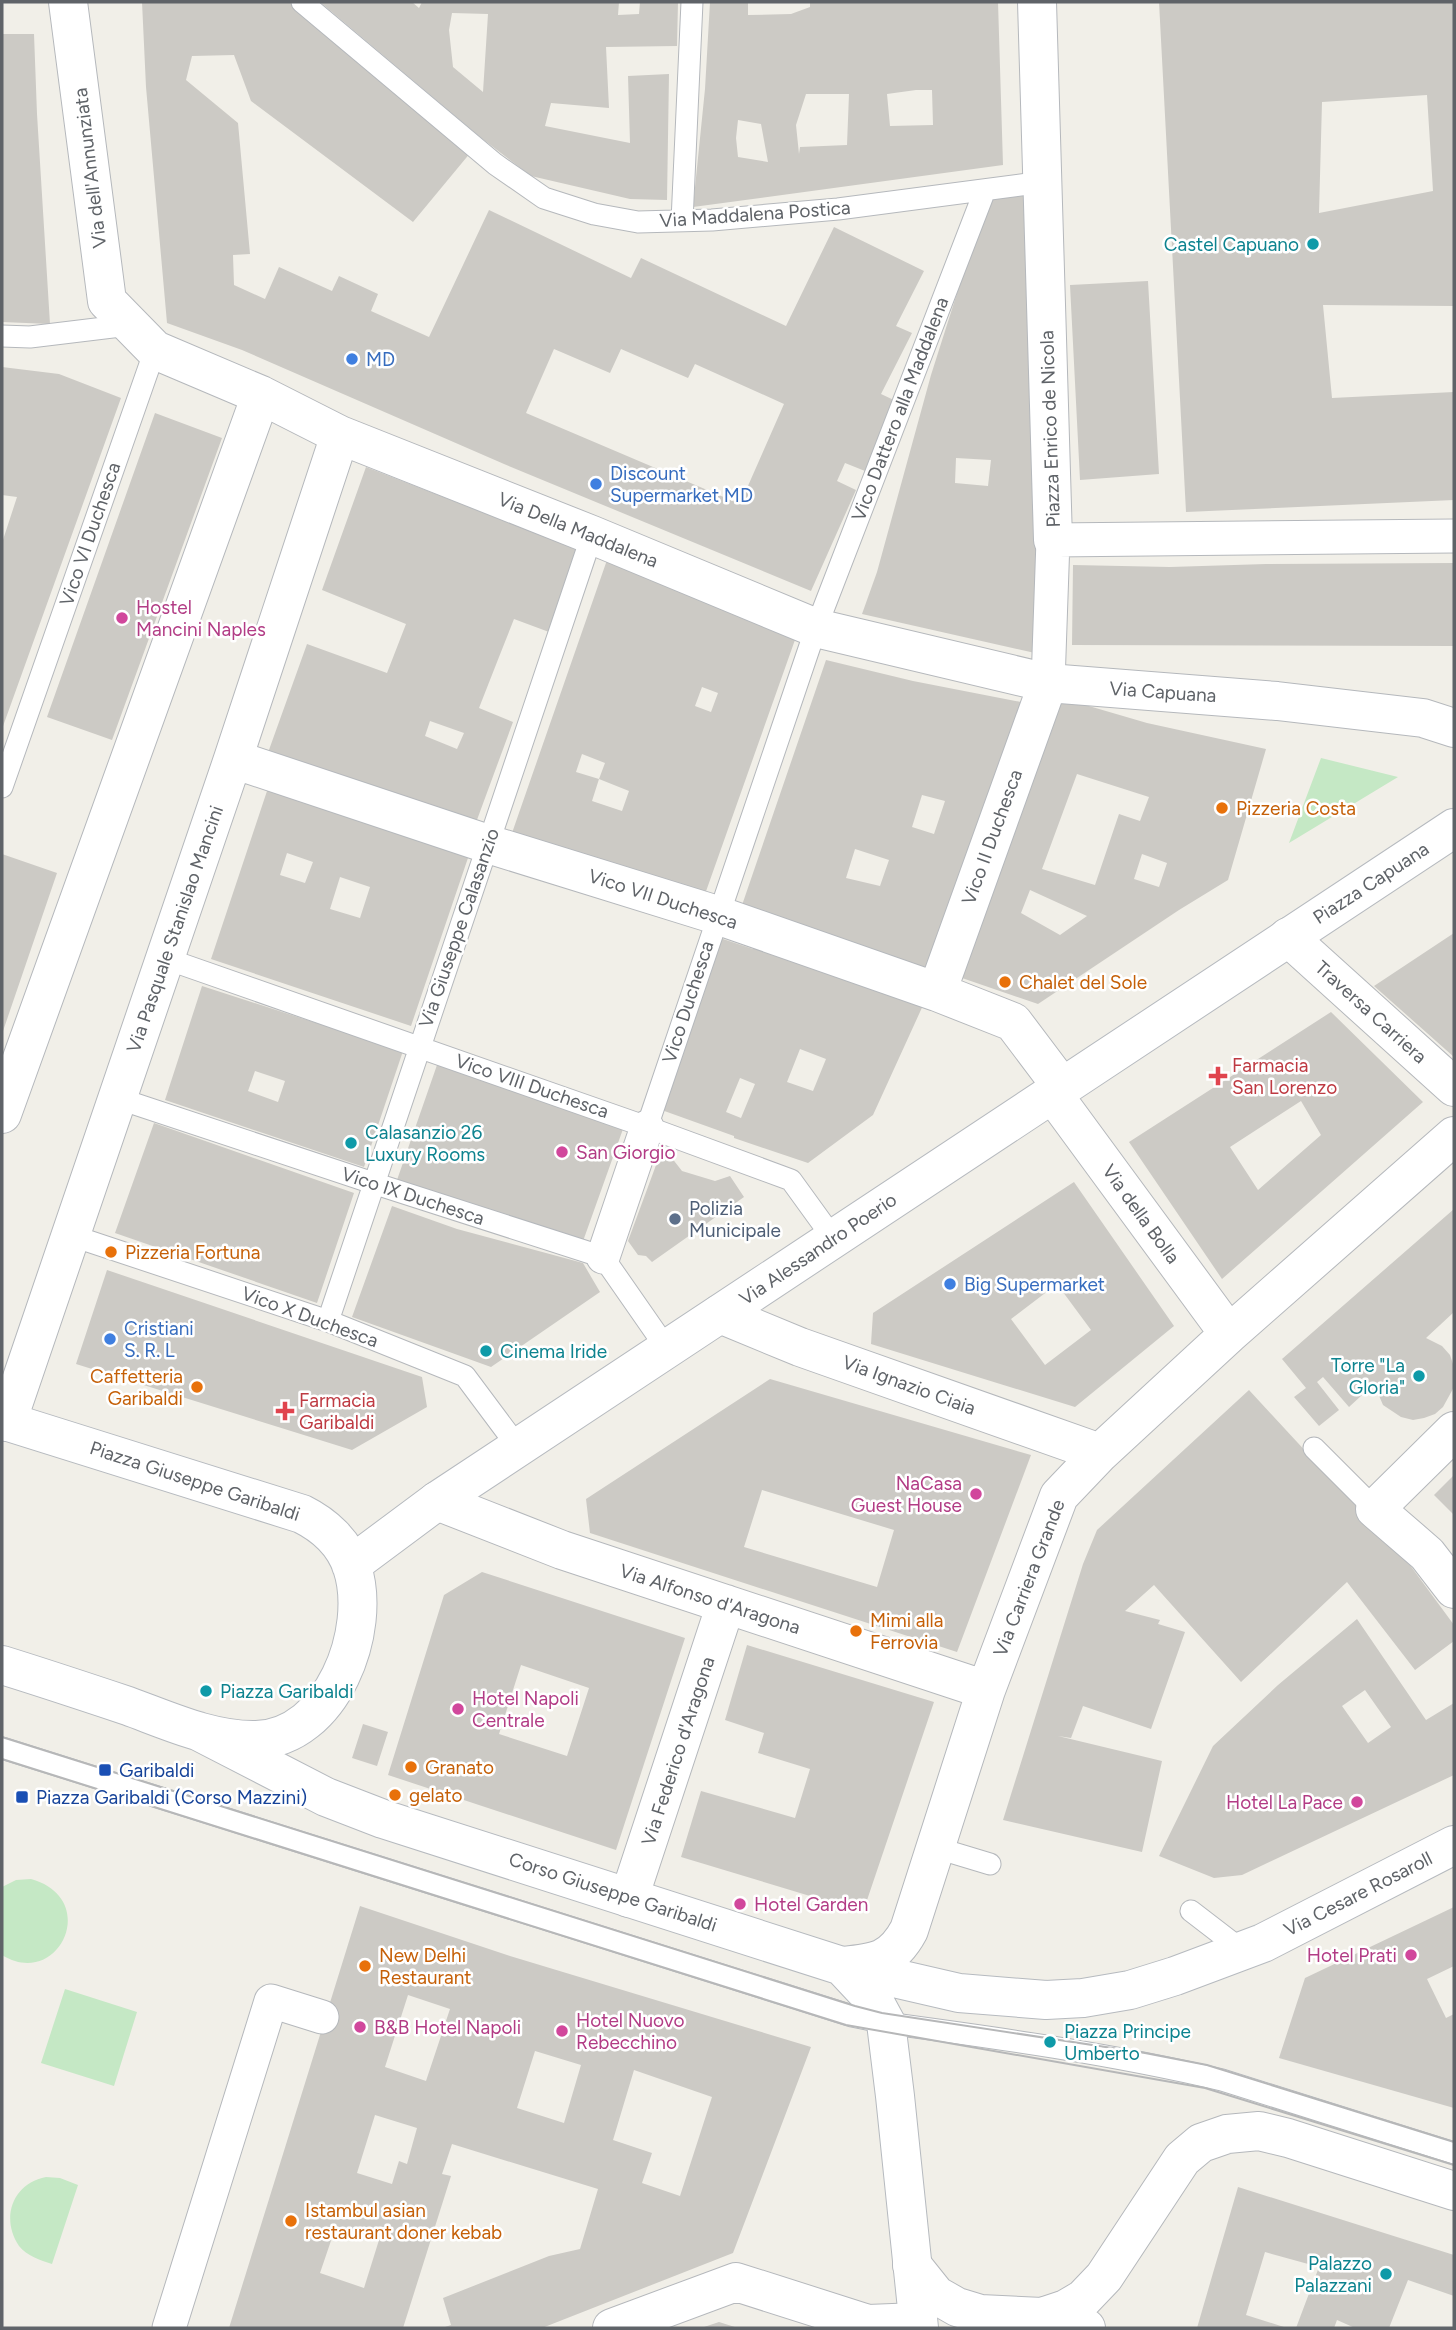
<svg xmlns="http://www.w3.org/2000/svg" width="1456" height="2330" font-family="Figtree,sans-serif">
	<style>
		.green { fill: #c5e8c5 }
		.building { fill: #cccac5; fill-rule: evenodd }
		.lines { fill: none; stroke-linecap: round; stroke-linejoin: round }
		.service-casing { stroke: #b5b8bc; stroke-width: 23 }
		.pedestrian-casing { stroke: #b5b8bc; stroke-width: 35 }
		.minor-casing { stroke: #b5b8bc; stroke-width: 40 }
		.tertiary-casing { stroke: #b5b8bc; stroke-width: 40 }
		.secondary-casing { stroke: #b6babf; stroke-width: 40 }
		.service { stroke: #fff; stroke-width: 21 }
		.pedestrian { stroke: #fff; stroke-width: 33 }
		.minor { stroke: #fff; stroke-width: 38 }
		.tertiary { stroke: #fff; stroke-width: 38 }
		.secondary { stroke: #fff; stroke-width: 38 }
		.tram { stroke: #b6b7b8; stroke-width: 2 }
		.culture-dot { fill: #0f9aa8; stroke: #fff; stroke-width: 2.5 }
		.shop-dot { fill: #3f7fe0; stroke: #fff; stroke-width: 2.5 }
		.hotel-dot { fill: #d1479c; stroke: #fff; stroke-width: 2.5 }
		.food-dot { fill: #e8710a; stroke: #fff; stroke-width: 2.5 }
		.health-dot { fill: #e0444e; stroke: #fff; stroke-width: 2.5 }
		.service-dot { fill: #5c6f8a; stroke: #fff; stroke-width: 2.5 }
		.transit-dot { fill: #1a4fb4; stroke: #fff; stroke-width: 2.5 }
		.labels { text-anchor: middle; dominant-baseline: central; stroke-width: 5; stroke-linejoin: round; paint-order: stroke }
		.street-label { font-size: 19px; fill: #5f6368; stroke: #fff }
		.culture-label { font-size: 19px; fill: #0d838f; stroke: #fff; text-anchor: start }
		.shop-label { font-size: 19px; fill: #366cbe; stroke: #fff; text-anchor: start }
		.hotel-label { font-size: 19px; fill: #b23c85; stroke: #fff; text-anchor: start }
		.food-label { font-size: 19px; fill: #c56008; stroke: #fff; text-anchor: start }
		.health-label { font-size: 19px; fill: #be3a42; stroke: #fff; text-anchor: start }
		.service-label { font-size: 19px; fill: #4e5e75; stroke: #fff; text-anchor: start }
		.transit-label { font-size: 19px; fill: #164399; stroke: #fff; text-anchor: start }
	</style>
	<rect width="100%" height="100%" fill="#f1efe8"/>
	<path class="green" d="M1321,758L1398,777L1289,843Z
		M31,1879C102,1899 58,1990 2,1955V1887L16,1880Z
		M65,1989L137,2012L114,2086L41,2063Z
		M46,2177L60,2178L78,2185L52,2264C40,2260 27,2256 19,2246C0,2218 13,2183 46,2177Z"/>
	<path class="building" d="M142,2H289L471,152L413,222L251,101L234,55L192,56L186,80L238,123L250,254L233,255L234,285L265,299L279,267L332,291L339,276L378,294L371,311L429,337L489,210L631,278L641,258L786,326L834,227L924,271L896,326L912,333L881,394L898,402L865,471L845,463L837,481L856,490L811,591L504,464L242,350L167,323L146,87ZM554,349L610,373L621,349L688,378L695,364L784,404L740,504L526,413Z
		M320,2H412L419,8L422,2H619L618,15L639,14L640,2H678L677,46L606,47L609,108L551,103L545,126L630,143L628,76L669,74L667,200L630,199L531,176L480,137ZM452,13L488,14L483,92L453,67L449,30Z
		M710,2H748V15L791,14L810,7V2H998L1003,165L693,207L705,89ZM916,90H932L933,125L890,126L887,94ZM806,94H849L847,145L800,147L799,154L796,125ZM738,120L761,124L768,162L738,157L736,138Z
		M1159,2H1454V306L1323,305L1332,398L1454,392V500L1186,512ZM1427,95L1433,191L1319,213L1322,102Z
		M2,34H34L37,114L50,324L2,322Z
		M1035,195L1041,464L1035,653L862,614L877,572L931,375L987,199ZM956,458L991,460L988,486L955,483Z
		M1148,281L1159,474L1080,480L1070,285Z
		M2,367L59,374L121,398L2,729V543L17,497L2,495Z
		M155,413L222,438L112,740L47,717Z
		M366,467L580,550L549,632L514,619L499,657L479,708L513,722L474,828L265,761L307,644L387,673L406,624L322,590ZM430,721L464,733L457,749L425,736Z
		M607,560L796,637L704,897L512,833ZM702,687L718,693L711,712L695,706ZM582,754L605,763L599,779L629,791L622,811L592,801L599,779L576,772Z
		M1454,563V646L1072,645L1073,565L1170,567L1266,564Z
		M826,660L913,681L1026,703L936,972L740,911ZM922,795L945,801L934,834L912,827ZM855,849L889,860L880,886L846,878Z
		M1058,697L1147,723L1266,749L1228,880L1179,910L1038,1004L962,978ZM1077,774L1149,797L1140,821L1119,814L1095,885L1042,869ZM1142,854L1167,863L1159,887L1134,879ZM1030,890L1087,916L1060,935L1021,913Z
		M269,785L470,852L411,1026L211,959ZM287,853L313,862L305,883L280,875ZM340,877L370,887L360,918L330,909Z
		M2,854L57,873L2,1034Z
		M1454,933V1057L1374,986Z
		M717,937L753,949L756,941L925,1001L873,1115L808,1163L734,1138V1136L656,1108ZM800,1049L826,1059L813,1091L787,1082ZM740,1078L755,1084L741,1118L726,1112Z
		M202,986L403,1051L364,1167L165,1100ZM255,1071L285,1081L278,1102L248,1091Z
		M1331,1012L1423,1102L1222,1279L1129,1142ZM1301,1101L1321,1135L1258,1190L1230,1147Z
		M437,1065L623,1129L582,1244L397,1180Z
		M154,1123L354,1193L317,1303L115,1233Z
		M668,1153L682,1171L715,1181L730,1176L744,1197L652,1262L646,1256L638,1255L628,1241L659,1157Z
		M1074,1182L1174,1326L1075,1407L871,1344L873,1313ZM1057,1284L1091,1330L1045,1365L1011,1319Z
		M392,1206L457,1229L583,1263L600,1292L491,1367L352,1317Z
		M1454,1209V1312L1426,1338L1442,1346L1450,1355L1454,1367V1387L1443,1407L1435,1414L1424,1418L1413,1420L1401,1417L1383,1405L1374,1384L1349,1407L1323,1377L1317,1382L1339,1410L1319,1426L1294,1397L1306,1388L1282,1359Z
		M107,1270L422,1377L427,1407L352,1450L76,1364Z
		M770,1379L1031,1455L957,1652L590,1533L586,1499ZM762,1490L894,1530L877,1587L744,1547Z
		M1249,1390L1407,1561L1454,1625V1641L1415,1670L1347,1582L1241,1682L1154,1585L1125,1611L1160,1620L1158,1624L1185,1632L1151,1729L1083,1706L1071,1738L1058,1736L1162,1761L1142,1852L1003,1820L1083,1564L1097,1530Z
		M1454,1475V1515L1434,1495Z
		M482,1572L685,1638L616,1850L388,1775L444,1595ZM521,1665L589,1688L567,1756L499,1734Z
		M1357,1619L1426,1720L1454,1703V1775L1242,1875L1214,1878L1159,1856L1213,1746L1278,1685ZM1365,1690L1391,1727L1368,1743L1342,1706Z
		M747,1645L934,1702L863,1912L681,1857L701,1791L795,1818L810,1769L758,1753L764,1733L725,1720Z
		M363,1724L388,1732L377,1766L352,1758Z
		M360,1906L510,1956L811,2047L733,2253L542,2328H442L451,2325L443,2298L549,2256L580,2249L598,2189L452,2144L442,2174L451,2176L403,2328H229ZM408,1995L450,2009L426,2081L385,2067ZM535,2051L581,2065L564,2123L517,2108ZM634,2070L712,2097L680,2196L642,2183L652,2153L613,2140ZM375,2115L417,2128L407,2164L399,2161L392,2184L357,2173ZM336,2226L379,2240L364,2288L320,2273Z
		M1454,1907V1966L1427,1979L1446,2018L1454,2014V2108L1279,2058L1305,1978Z
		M1238,2187L1454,2255V2296L1408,2280L1389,2328H1355L1337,2320L1334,2328H1296L1319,2267L1265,2252L1246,2315L1287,2328H1197Z
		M719,2322L738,2328H701Z"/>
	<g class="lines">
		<g class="service-casing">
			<path id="service" d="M302,2L495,164L544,198L594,214L638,222L712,220L838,209L1043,182
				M682,221L692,2
				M2,336L30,337L129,325
				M2,787L155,350
				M164,958L647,1127L791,1180L833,1238
				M117,1098L373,1183L603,1257L667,1349
				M647,1127L816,628L985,190
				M70,1235L328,1321L465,1376L518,1447
				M328,1321L592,535
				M1314,1448L1375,1509
				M2,1748L852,2016L886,2023C998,2038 1112,2054 1222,2080L1454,2153
				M937,1848L990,1864
				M1191,1911L1243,1951"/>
		</g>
		<g class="pedestrian-casing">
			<path id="pedestrian" d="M1048,683L1053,540L1454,536
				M603,1257L647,1127
				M169,2328L271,2001L322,2017"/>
		</g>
		<g class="minor-casing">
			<path id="minor" d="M68,2L107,301L155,350L261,395L340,435L592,535L816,628L1048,683L1277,701L1423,718L1454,728
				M1037,2L1053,540
				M233,759L488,844L717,915L937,992L1013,1022L1062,1087
				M1288,937L1454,1087
				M937,992L1048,683
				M1052,1093L1229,1334
				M2,1114L261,395
				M720,1314L800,1347L1100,1453
				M7,1422L233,759L340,435
				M1454,1431L1375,1509L1427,1554L1454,1589
				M437,1501L562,1550L986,1690
				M629,1898L726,1604
				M842,1966C874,1963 892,1962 909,1930L986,1690L1059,1496L1100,1453L1229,1334L1454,1136
				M1042,2317L1086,2328
				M612,2328L736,2282L868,2324L918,2322"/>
		</g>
		<g class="tertiary-casing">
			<path id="tertiary" d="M912,2265L936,2295L957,2307L980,2314L1042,2317L1066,2309L1083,2299L1104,2277L1182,2159L1201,2143L1227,2134L1259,2131L1288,2138L1454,2191"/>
		</g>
		<g class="secondary-casing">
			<path id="secondary" d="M2,1420L302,1514C324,1525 344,1543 352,1567C373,1630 332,1738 256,1740C212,1741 169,1721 128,1706C86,1692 44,1678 2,1665
				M351,1565L437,1501L1454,828
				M198,1731L326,1797L383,1819L842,1966L959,1993L1046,2000L1083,1998L1130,1990L1175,1976L1263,1943L1454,1845
				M842,1966L873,1999L886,2023L895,2096L919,2328"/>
		</g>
		<use href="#service" class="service"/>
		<use href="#pedestrian" class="pedestrian"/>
		<use href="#minor" class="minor"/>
		<use href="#tertiary" class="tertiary"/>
		<use href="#secondary" class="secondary"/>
		<path class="tram" d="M2,1737L855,2006L882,2013L1145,2053L1207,2065L1454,2142
			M2,1759L846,2025L1205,2088L1454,2165"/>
	</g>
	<g class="culture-dot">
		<circle cx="1313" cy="244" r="7"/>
		<circle cx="351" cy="1143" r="7"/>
		<circle cx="486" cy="1351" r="7"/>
		<circle cx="1419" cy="1376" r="7"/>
		<circle cx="206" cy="1691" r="7"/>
		<circle cx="1050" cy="2042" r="7"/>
		<circle cx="1386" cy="2274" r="7"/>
	</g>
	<g class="shop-dot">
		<circle cx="352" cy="359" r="7"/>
		<circle cx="596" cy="484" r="7"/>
		<circle cx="950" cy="1284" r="7"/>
		<circle cx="110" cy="1339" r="7"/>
	</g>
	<g class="hotel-dot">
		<circle cx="122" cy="618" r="7"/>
		<circle cx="562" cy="1152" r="7"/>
		<circle cx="976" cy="1494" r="7"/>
		<circle cx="458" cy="1709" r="7"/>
		<circle cx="1357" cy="1802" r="7"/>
		<circle cx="740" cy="1904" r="7"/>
		<circle cx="1411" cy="1955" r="7"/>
		<circle cx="360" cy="2027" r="7"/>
		<circle cx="562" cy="2031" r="7"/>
	</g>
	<g class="food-dot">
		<circle cx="1222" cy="808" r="7"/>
		<circle cx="1005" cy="982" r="7"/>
		<circle cx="111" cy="1252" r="7"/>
		<circle cx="197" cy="1387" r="7"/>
		<circle cx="856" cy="1631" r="7"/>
		<circle cx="411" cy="1767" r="7"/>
		<circle cx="395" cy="1795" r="7"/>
		<circle cx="365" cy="1966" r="7"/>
		<circle cx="291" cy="2221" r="7"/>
	</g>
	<g class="health-dot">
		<path d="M1214.5 1065.5h7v7h7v7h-7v7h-7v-7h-7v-7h7z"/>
		<path d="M281.5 1400.5h7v7h7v7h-7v7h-7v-7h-7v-7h7z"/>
	</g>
	<circle class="service-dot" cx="675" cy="1219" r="7"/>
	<g class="transit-dot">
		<rect x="98" y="1763" width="14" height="14" rx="3.5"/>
		<rect x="15" y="1790" width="14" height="14" rx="3.5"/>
	</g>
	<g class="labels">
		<g class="street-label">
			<text transform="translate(90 168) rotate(-97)">Via dell'Annunziata</text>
			<text transform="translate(755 214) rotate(-4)">Via Maddalena Postica</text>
			<text transform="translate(900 409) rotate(-69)">Vico Dattero alla Maddalena</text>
			<text transform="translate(1050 429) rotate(-92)">Piazza Enrico de Nicola</text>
			<text transform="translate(578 530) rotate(22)">Via Della Maddalena</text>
			<text transform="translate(90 534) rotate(-71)">Vico VI Duchesca</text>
			<text transform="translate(1163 692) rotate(4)">Via Capuana</text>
			<text transform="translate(992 837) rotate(-70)">Vico II Duchesca</text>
			<text transform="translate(1371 883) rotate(-33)">Piazza Capuana</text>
			<text transform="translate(663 899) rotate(18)">Vico VII Duchesca</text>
			<text transform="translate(459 928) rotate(-71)">Via Giuseppe Calasanzio</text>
			<text transform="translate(175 929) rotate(-71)">Via Pasquale Stanislao Mancini</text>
			<text transform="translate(688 1002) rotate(-72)">Vico Duchesca</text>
			<text transform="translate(1371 1012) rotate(42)">Traversa Carriera</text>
			<text transform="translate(532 1086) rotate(19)">Vico VIII Duchesca</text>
			<text transform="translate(413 1196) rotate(18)">Vico IX Duchesca</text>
			<text transform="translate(1141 1214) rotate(54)">Via della Bolla</text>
			<text transform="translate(818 1249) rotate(-34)">Via Alessandro Poerio</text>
			<text transform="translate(310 1317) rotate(20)">Vico X Duchesca</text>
			<text transform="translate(909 1385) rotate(20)">Via Ignazio Ciaia</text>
			<text transform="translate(195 1481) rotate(18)">Piazza Giuseppe Garibaldi</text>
			<text transform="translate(1029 1578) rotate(-69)">Via Carriera Grande</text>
			<text transform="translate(710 1599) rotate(18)">Via Alfonso d'Aragona</text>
			<text transform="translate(678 1751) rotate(-72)">Via Federico d'Aragona</text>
			<text transform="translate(613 1892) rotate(18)">Corso Giuseppe Garibaldi</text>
			<text transform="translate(1358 1894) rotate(-27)">Via Cesare Rosaroll</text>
		</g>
		<g class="culture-label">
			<text x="1299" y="244" text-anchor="end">Castel Capuano</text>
			<text x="365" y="1132">Calasanzio 26<tspan x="365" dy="22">Luxury Rooms</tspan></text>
			<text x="500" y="1351">Cinema Iride</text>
			<text x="1405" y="1365" text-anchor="end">Torre "La<tspan x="1405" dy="22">Gloria"</tspan></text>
			<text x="220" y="1691">Piazza Garibaldi</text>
			<text x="1064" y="2031">Piazza Principe<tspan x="1064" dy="22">Umberto</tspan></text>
			<text x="1372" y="2263" text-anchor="end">Palazzo<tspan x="1372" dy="22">Palazzani</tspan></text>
		</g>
		<g class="shop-label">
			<text x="366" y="359">MD</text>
			<text x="610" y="473">Discount<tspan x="610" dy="22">Supermarket MD</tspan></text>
			<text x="964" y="1284">Big Supermarket</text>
			<text x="124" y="1328">Cristiani<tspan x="124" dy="22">S. R. L</tspan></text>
		</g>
		<g class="hotel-label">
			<text x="136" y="607">Hostel<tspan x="136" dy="22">Mancini Naples</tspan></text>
			<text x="576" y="1152">San Giorgio</text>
			<text x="962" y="1483" text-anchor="end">NaCasa<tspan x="962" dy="22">Guest House</tspan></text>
			<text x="472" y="1698">Hotel Napoli<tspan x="472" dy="22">Centrale</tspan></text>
			<text x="1343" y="1802" text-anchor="end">Hotel La Pace</text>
			<text x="754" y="1904">Hotel Garden</text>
			<text x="1397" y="1955" text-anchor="end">Hotel Prati</text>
			<text x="576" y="2020">Hotel Nuovo<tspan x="576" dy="22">Rebecchino</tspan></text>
			<text x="374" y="2027">B&amp;B Hotel Napoli</text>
		</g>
		<g class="food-label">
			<text x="1236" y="808">Pizzeria Costa</text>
			<text x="1019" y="982">Chalet del Sole</text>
			<text x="125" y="1252">Pizzeria Fortuna</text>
			<text x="183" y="1376" text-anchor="end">Caffetteria<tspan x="183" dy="22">Garibaldi</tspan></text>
			<text x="870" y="1620">Mimi alla<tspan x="870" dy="22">Ferrovia</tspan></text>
			<text x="425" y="1767">Granato</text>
			<text x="409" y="1795">gelato</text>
			<text x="379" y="1955">New Delhi<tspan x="379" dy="22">Restaurant</tspan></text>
			<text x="305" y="2210">Istambul asian<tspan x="305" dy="22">restaurant doner kebab</tspan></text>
		</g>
		<g class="health-label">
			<text x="1232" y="1065">Farmacia<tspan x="1232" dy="22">San Lorenzo</tspan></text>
			<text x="299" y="1400">Farmacia<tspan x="299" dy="22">Garibaldi</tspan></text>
		</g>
		<g class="service-label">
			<text x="689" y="1208">Polizia<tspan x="689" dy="22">Municipale</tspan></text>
		</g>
		<g class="transit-label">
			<text x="119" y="1770">Garibaldi</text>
			<text x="36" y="1797">Piazza Garibaldi (Corso Mazzini)</text>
		</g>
	</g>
	<rect width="1456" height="2330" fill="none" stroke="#5f6368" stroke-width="7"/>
</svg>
